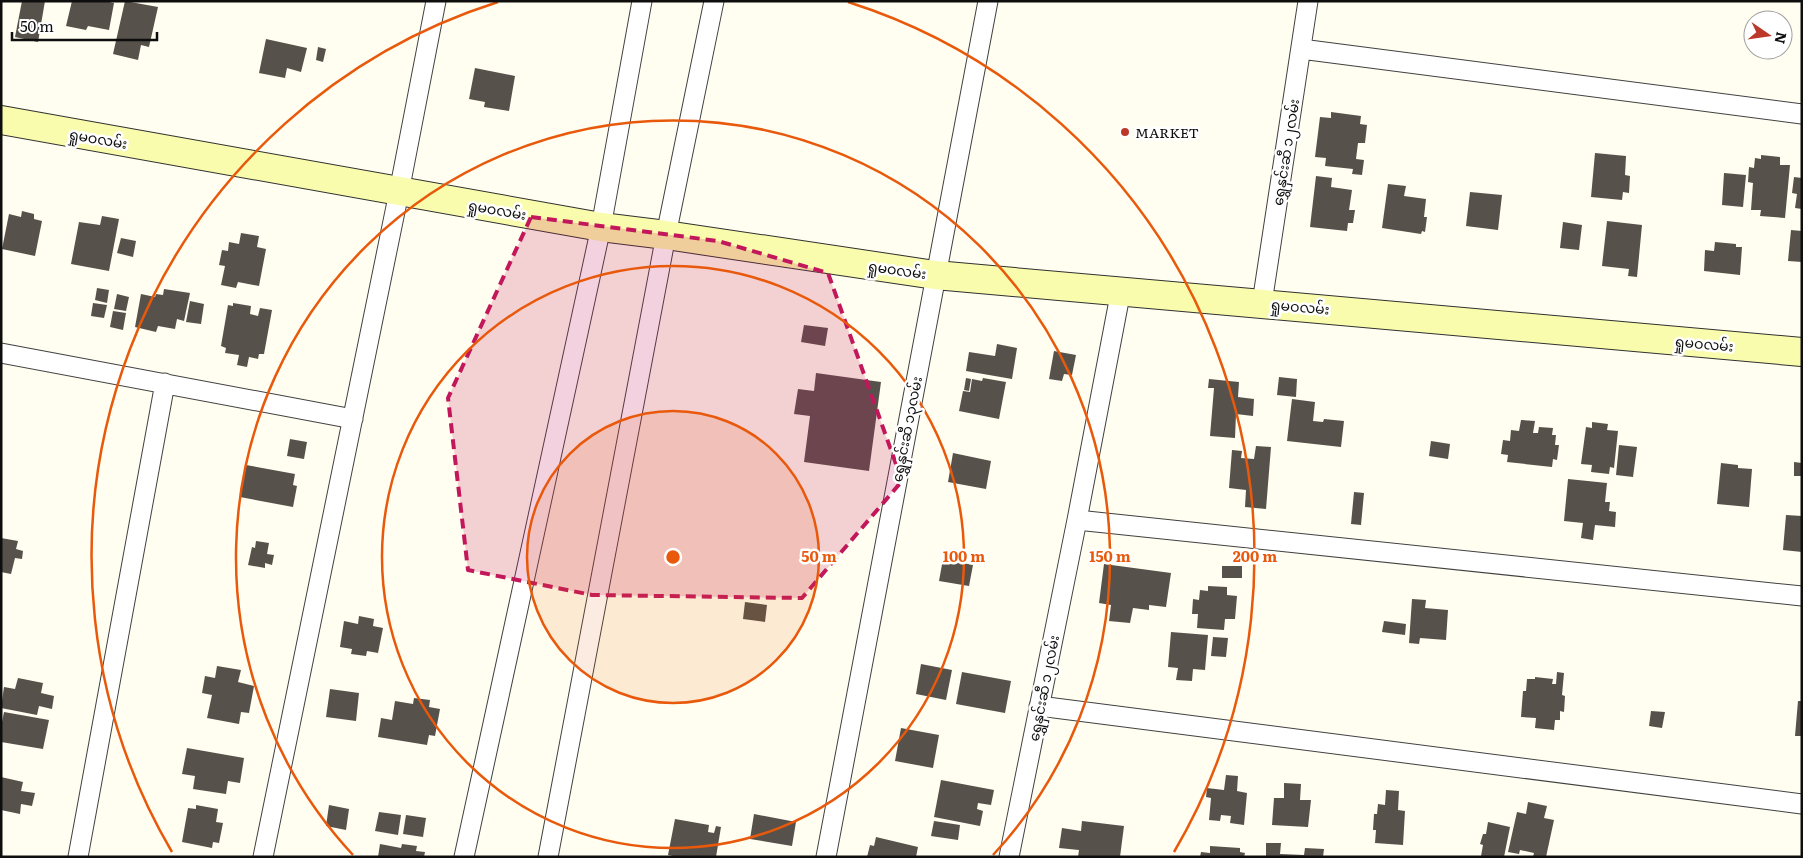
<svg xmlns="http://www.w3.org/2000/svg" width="1803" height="858" font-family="Literata,'Noto Sans Myanmar',serif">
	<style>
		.building { fill: #57514b }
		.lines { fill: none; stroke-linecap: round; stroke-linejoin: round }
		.street-casing { stroke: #414141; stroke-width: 21 }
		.secondary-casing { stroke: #303030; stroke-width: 30 }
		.street { stroke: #fff; stroke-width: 19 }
		.secondary { stroke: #fafcad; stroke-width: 28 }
		.marked { fill: #c2185b; fill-opacity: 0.2; stroke: #c2185b; stroke-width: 4; stroke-dasharray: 10 6; stroke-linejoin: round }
		.ring { fill: none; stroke: #e8590c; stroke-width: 2.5 }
		.poi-dot { fill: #bb382a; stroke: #fff; stroke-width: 2 }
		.labels { text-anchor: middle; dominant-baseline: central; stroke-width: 5; stroke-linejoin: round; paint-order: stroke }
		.poi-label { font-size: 14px; fill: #0e0e0e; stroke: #fff; text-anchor: start }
		.street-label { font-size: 14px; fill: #0e0e0e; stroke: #fff }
		.centre { fill: #e8590c; stroke: #fff; stroke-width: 2.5 }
		.ring-label { font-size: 15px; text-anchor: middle; font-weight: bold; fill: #e8590c; stroke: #fff; stroke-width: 5; stroke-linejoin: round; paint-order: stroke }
	</style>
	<rect width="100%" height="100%" fill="#fffef0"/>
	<path class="building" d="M22,1H45L38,42L15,37Z
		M72,1H105L114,3L109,30L88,26L86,30L66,26Z
		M125,1L158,7L149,47L141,45L138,60L113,54Z
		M266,39L307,48L301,72L287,68L285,78L259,73Z
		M318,47L326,49L323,62L316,60Z
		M475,68L515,76L509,111L484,107L485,102L469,99Z
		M1331,112L1361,116L1360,124L1367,125L1365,143H1358L1356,159L1364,160L1362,175L1352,174L1353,169L1325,166L1326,158L1315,157L1320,117L1331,118Z
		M1595,153L1626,156L1625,175L1630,176L1629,193L1623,192L1622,200L1591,197Z
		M1761,155L1780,157V165H1790L1785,218L1760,216L1761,210H1751L1753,183L1748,182L1749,167L1754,168L1755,158L1761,159Z
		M1724,173L1746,175L1743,207L1722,205Z
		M1316,176L1332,178L1331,187L1352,190L1349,210H1355L1353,223H1348L1347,231L1310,227Z
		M1794,177L1802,178V209L1795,208L1797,194L1792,193Z
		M1388,184L1406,186L1404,196L1426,199L1424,217H1427L1425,232L1422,231L1421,234L1382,228Z
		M1470,192L1502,195L1498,230L1466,226Z
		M22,211L34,214V219L42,221L35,256L2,249L9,214L21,217Z
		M102,216L119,219L109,271L71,264L79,222L100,225Z
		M1607,221L1642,225L1637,277L1628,276L1629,269L1602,266Z
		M1563,222L1582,225L1579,250L1560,248Z
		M1791,230L1802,231V262L1788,261Z
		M241,233L259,236L257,247L266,249L259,286L238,282L236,288L221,285L225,266L219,265L222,250L228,251L229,242L239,244Z
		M121,238L136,241L133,257L117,253Z
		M1715,242L1736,244V247H1742L1740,275L1704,271L1705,250L1714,251Z
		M97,288L109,290L107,303L95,300Z
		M164,289L190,293L184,321L177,319L175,329L158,326L156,332L135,327L141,294L155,297L156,294L163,295Z
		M117,294L129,297L126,311L114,309Z
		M190,301L204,304L201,324L186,322Z
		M93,303L107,305L104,318L91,316Z
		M233,303L251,306L250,314L258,316L260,308L272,310L264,354H259L258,359L249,357L247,367L237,365L239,355L225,353L226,348L221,346L228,305L233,306Z
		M113,311L126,313L123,330L110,327Z
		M804,325L828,328L825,346L801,342Z
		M997,344L1017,348L1012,379L966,371L969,352L995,356Z
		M1054,351L1076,355L1072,375L1064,374L1062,381L1049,379Z
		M816,373L881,382L869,471L804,462L810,416L794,414L798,389L814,391Z
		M1279,377L1297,379L1296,397L1277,395Z
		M966,378L971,379L969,391L964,390Z
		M983,378L1006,382L999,419L959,411L963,391L970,392L972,379L982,381Z
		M1209,379L1239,382L1238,397L1254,399L1253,416L1236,414L1235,438L1210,436L1214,388H1208Z
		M1292,399L1315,402L1313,421L1323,422L1324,419L1344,421L1341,447L1287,441Z
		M1521,420L1535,421L1533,433H1538L1539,427L1553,428L1552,435H1556L1555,445H1559L1557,460L1553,459L1552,467L1507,462L1508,455L1501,454L1503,440L1510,441L1511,430L1519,431Z
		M1592,422L1608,424L1607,430L1618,431L1614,468L1610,467L1609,474L1591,472L1592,465L1581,464L1586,427L1592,428Z
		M290,439L307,442L304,459L287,456Z
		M1431,441L1450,444L1448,459L1429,456Z
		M1619,445L1637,447L1633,477L1616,475Z
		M1256,446L1271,447L1266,509L1245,507L1246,490L1229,488L1232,450L1242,451L1241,458L1254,459Z
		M953,453L991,461L986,489L948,482Z
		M1794,462L1802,463V476H1794Z
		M1721,463L1738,465V468L1752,469L1749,507L1717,504Z
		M246,465L295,474L293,485L297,486L293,507L240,497Z
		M1568,479L1607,483L1605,502H1610L1609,511L1616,512L1615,527L1595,525L1593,540L1581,538L1583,523L1564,521Z
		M1354,492L1364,493L1361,525L1351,524Z
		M1786,515L1802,516V552L1783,550Z
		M1,538L18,541L16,549L23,551L22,559L15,558L11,574L1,572Z
		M256,541L269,543L267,554L274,555L272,565L265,563V568L248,565L252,547L255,548Z
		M943,559L973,565L969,586L939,581Z
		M1104,564L1171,573L1166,607L1149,605V610L1133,608L1130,623L1109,621L1111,605L1099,603Z
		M1222,566H1242V578H1222Z
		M1208,586L1227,587V595L1237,596L1235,619H1225L1224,630L1197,628L1198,614H1192L1193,599L1199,600L1200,590L1208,591Z
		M1412,599L1426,600L1425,608L1448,610L1446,640L1420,638L1419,644L1409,643Z
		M745,602L767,605L765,622L743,619Z
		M359,616L374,619L373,626L383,628L378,653L367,651L366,656L351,654L352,649L340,647L344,621L358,624Z
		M1384,621L1406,624L1405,635L1382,632Z
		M1171,632L1208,635L1205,670L1193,669L1192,681L1176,680L1178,668L1168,667Z
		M1213,637L1228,638L1226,657L1211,656Z
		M921,664L952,670L946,700L916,694Z
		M217,666L241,670L238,682L254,686L249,713L241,712L239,724L207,718L212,695L202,693L205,676L215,678Z
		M962,672L1011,681L1005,713L956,704Z
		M1557,672L1564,673L1562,695L1565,696L1564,712L1560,711V720H1555L1554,730L1535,728L1536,718L1521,717L1523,691H1526L1527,679H1535V677L1553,679L1552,684H1556Z
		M18,678L43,683L41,693L54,696L52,709L39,706L37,715L1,708L4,687L15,689Z
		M330,689L359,693L356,721L326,717Z
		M414,698L430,700L429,707L440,709L435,736L429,735L427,745L378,737L381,718L392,720L395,701L413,704Z
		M1798,701H1802V736H1795Z
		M1651,711L1665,712L1662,728L1649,726Z
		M4,712L49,720L43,749L1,742V727Z
		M901,728L939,735L933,768L895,761Z
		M187,748L244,758L240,783L228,781L226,794L193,789L195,776L182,774Z
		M1226,775L1238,776L1237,791L1247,793L1244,825L1230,823L1231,816L1221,815L1220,821L1209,820L1211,798L1206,797L1207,788L1224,790Z
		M1,777L23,782L21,791L35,793L32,806L21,804L20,814L1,810Z
		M941,780L994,790L991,805L978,803L977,809L983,811L980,826L934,817Z
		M1284,783L1301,784L1300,800H1311L1308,827L1272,825L1274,798H1284Z
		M1386,790L1399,791L1398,810L1405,811L1403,845L1375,843L1376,830H1373L1374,814H1377L1378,804L1385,805Z
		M1528,802L1547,806L1544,818L1554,820L1546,857H1533L1534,853L1520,850L1519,854L1508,852L1517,812L1526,814Z
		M196,805L218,809L216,822L223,823L219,843L213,842L212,848L182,842L188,808L196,809Z
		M329,805L349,809L346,830L326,826Z
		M379,812L401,815L398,835L375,831Z
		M754,814L796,822L792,846L750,839Z
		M406,815L426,818L423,837L403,834Z
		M675,819L709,825L708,832L714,833L716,826L721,827L716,857H677L668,855Z
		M934,821L960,825L958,840L931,836Z
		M1082,821L1124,826L1120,857H1078L1079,850L1059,848L1062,828L1081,831Z
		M1488,822L1510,827L1504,857L1481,856L1483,845L1480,844L1483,834H1486Z
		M876,837L918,847L916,857H867L870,845L874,846Z
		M1266,843H1281L1280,854L1304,855L1305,848L1324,849L1323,857H1266Z
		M380,844L401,848L402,844L417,846L416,851L425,852L424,857H378Z
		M1210,846L1240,848V852L1245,853L1244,857H1200L1201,852L1210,853Z"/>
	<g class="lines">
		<g class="street-casing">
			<path id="street" d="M1301,49L1802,114
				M1262,303L1308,1
				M1,353L353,419
				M1077,520L1802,596
				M1039,706L1802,804
				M78,857L165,383
				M263,857L399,192L436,1
				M464,857L601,227L642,1
				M548,857L666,235L714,1
				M826,857L988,1
				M1009,857L1077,520L1121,290"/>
		</g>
		<g class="secondary-casing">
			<path id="secondary" d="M1,120L601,227L666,235L935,275L1802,352"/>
		</g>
		<use href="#street" class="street"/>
		<use href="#secondary" class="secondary"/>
	</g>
	<path class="marked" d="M531,217L718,241L828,273L902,481L802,598L592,595L468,570L448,398Z"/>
	<circle cx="673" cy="557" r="146" fill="#e8590c" fill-opacity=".12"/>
	<g class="ring">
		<circle cx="673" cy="557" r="146"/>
		<circle cx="673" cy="557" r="291"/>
		<path d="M353 855A437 437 0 1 1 993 855"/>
		<path d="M172 852A582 582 0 0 1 498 2M848 2A582 582 0 0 1 1174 852"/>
	</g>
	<circle class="poi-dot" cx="1125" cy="132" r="5"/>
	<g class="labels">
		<g class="poi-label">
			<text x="1135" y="132">MARKET</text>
		</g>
		<g class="street-label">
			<text transform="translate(98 138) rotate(10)">ရှုမဝလမ်း</text>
			<text transform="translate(1285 152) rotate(-81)">ရွှေနှင်းဆီ ၁၂လမ်း</text>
			<text transform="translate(497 209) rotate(10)">ရှုမဝလမ်း</text>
			<text transform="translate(897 269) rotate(8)">ရှုမဝလမ်း</text>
			<text transform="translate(1300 306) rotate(5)">ရှုမဝလမ်း</text>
			<text transform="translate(1704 343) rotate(5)">ရှုမဝလမ်း</text>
			<text transform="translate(906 429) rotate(-79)">ရွှေနှင်းဆီ ၁၃လမ်း</text>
			<text transform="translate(1043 688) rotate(-79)">ရွှေနှင်းဆီ ၁၂လမ်း</text>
		</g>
	</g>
	<circle cx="673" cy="557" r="8" class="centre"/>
	<g class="ring-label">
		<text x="819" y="562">50 m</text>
		<text x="964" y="562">100 m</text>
		<text x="1110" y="562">150 m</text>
		<text x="1255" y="562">200 m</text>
	</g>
	<rect width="1803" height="858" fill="none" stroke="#0e0e0e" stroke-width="5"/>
	<g transform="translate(1768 35) rotate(103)"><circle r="24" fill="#ffffff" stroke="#9f9f9f"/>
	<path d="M0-4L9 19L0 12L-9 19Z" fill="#bb382a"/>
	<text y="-8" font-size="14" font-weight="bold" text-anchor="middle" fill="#0e0e0e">N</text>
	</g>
	<path d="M12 32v8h145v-8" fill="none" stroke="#0e0e0e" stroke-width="2.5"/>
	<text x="20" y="32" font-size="15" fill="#0e0e0e" stroke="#ffffff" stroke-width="4" paint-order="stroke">50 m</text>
</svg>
